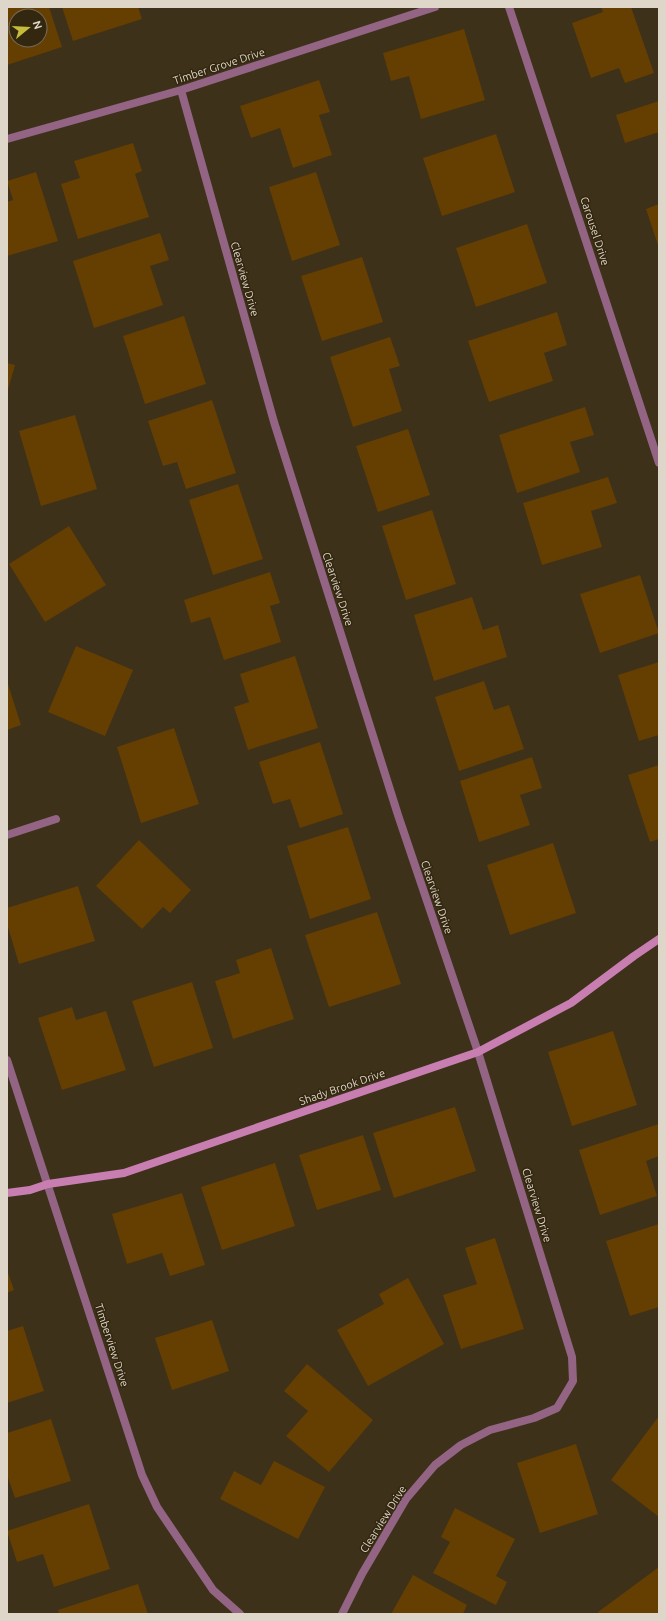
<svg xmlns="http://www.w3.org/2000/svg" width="666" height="1621" font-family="Ubuntu,sans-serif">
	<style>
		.building { fill: #653e02; fill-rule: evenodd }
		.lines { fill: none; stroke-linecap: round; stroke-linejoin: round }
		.street { stroke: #936484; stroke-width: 8 }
		.secondary { stroke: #c97eb2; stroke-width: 8 }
		.labels { text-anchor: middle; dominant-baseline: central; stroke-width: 3; stroke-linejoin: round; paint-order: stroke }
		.street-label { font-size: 11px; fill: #ded6c9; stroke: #332710 }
	</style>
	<rect width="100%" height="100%" fill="#3d311a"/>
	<path class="building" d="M7,7H49L62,47L7,65ZM16,16H40V40H16Z
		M62,7H138L142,19L73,41Z
		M601,7H631L654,73L625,83L619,68L591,78L572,23L603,12Z
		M464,29L485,100L421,119L409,76L391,81L383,53Z
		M319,80L330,112L319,115L332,155L293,168L280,128L251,138L240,106Z
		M659,101V132L625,143L616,115Z
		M496,134L515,192L442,216L423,158Z
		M133,143L142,171L135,174L149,217L78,239L61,184L80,178L74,161Z
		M36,172L58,241L7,256V202L13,200L7,181Z
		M316,172L340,245L292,261L269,187Z
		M659,204V248L646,209Z
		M527,224L547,283L476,307L456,248Z
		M160,233L169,260L150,266L163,305L94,328L73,261Z
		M362,257L383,322L322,341L301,276Z
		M557,312L567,345L544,353L553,381L489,402L468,341Z
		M184,316L206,384L145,404L123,336Z
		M390,337L400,366L389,369L402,411L353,427L330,357Z
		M7,363L15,365L7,393Z
		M212,400L236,473L186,489L177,462L163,466L148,421Z
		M585,407L594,435L570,442L580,472L517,493L499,435Z
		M75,415L97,489L41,506L19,431Z
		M408,429L430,495L378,512L356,446Z
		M608,477L617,503L591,511L602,547L542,565L523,503Z
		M238,484L263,559L213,575L189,500Z
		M432,510L456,584L406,600L382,526Z
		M69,526L106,585L45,622L9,564Z
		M270,572L280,603L270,606L281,642L224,660L210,617L191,623L184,600Z
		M640,575L659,633L600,653L580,594Z
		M472,597L483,630L498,625L507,657L434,681L414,615Z
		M76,646L133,670L105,736L48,712Z
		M295,656L318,728L248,750L234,707L249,702L240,674Z
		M659,662V735L639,741L618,675Z
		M7,681L21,725L7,730Z
		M484,681L494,710L509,705L524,749L459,771L435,697Z
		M174,728L199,804L141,823L117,747Z
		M320,742L343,814L300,828L290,799L273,804L259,762Z
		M532,757L542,788L520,795L530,825L479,842L460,781Z
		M659,765V839L650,842L628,775Z
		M348,827L371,899L310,919L287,846Z
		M139,840L191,890L170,913L163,907L142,929L96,886Z
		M553,843L576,913L510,935L487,865Z
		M78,886L95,941L19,964L7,924V908Z
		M377,912L401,984L329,1007L305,935Z
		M271,948L294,1019L233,1039L215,981L240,973L236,960Z
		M192,982L213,1048L154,1067L132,1001Z
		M72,1007L76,1020L106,1011L126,1070L62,1090L38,1018Z
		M613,1031L637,1105L572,1126L548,1052Z
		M455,1107L476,1171L394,1198L373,1133Z
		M659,1124V1156L646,1161L657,1196L600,1215L579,1150Z
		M363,1135L381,1190L317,1210L299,1155Z
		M275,1163L295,1226L222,1250L201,1187Z
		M182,1193L205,1265L170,1276L162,1253L127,1264L112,1214Z
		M659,1224V1307L630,1316L606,1241Z
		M495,1238L524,1329L461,1349L443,1295L477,1284L465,1248Z
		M7,1270L14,1290L7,1293Z
		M408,1278L444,1344L368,1386L337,1330L384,1304L379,1294Z
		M212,1320L229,1371L172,1390L155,1338Z
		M23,1326L44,1391L7,1403V1331Z
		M307,1364L373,1420L329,1472L286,1436L308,1411L284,1391Z
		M659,1416V1517L611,1480Z
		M51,1419L71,1481L15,1498L7,1475V1433Z
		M576,1444L598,1514L540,1533L517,1463Z
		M274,1461L325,1487L298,1539L220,1499L234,1471L261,1485Z
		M89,1504L110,1569L54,1587L43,1554L17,1562L7,1531Z
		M455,1508L515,1539L496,1576L507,1582L496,1605L433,1573L450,1542L441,1537Z
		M659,1567V1614H599L598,1612Z
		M413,1575L467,1605L463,1614H391Z
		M138,1584L148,1614H59L58,1610Z"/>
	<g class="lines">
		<path class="street" d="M509,7L659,463
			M181,90L274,422L398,815L478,1052L572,1357L573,1381L557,1408L534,1418L490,1430L461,1445L435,1465L406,1499L362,1574L342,1614
			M7,139L181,90L435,7
			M7,835L56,819
			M7,1060L142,1475L157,1507L213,1590L240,1614"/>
		<path class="secondary" d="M7,1193L30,1190L48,1184L124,1173L478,1052L571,1003L634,956L659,939"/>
	</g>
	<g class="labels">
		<g class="street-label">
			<text transform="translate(219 66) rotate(-18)">Timber Grove Drive</text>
			<text transform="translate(595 231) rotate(72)">Carousel Drive</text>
			<text transform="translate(245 279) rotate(74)">Clearview Drive</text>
			<text transform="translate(338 589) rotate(72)">Clearview Drive</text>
			<text transform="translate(437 897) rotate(71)">Clearview Drive</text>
			<text transform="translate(342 1087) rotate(-19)">Shady Brook Drive</text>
			<text transform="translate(537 1205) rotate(73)">Clearview Drive</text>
			<text transform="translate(112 1345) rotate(72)">Timberview Drive</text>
			<text transform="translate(383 1519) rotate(-58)">Clearview Drive</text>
		</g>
	</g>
	<rect width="666" height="1621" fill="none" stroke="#ded6c9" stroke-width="16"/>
	<g transform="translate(28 28) rotate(72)"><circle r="19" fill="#332710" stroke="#776d5a"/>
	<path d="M0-3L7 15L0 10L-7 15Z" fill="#c7bb3c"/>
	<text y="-6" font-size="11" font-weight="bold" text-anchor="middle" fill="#ded6c9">N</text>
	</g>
</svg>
